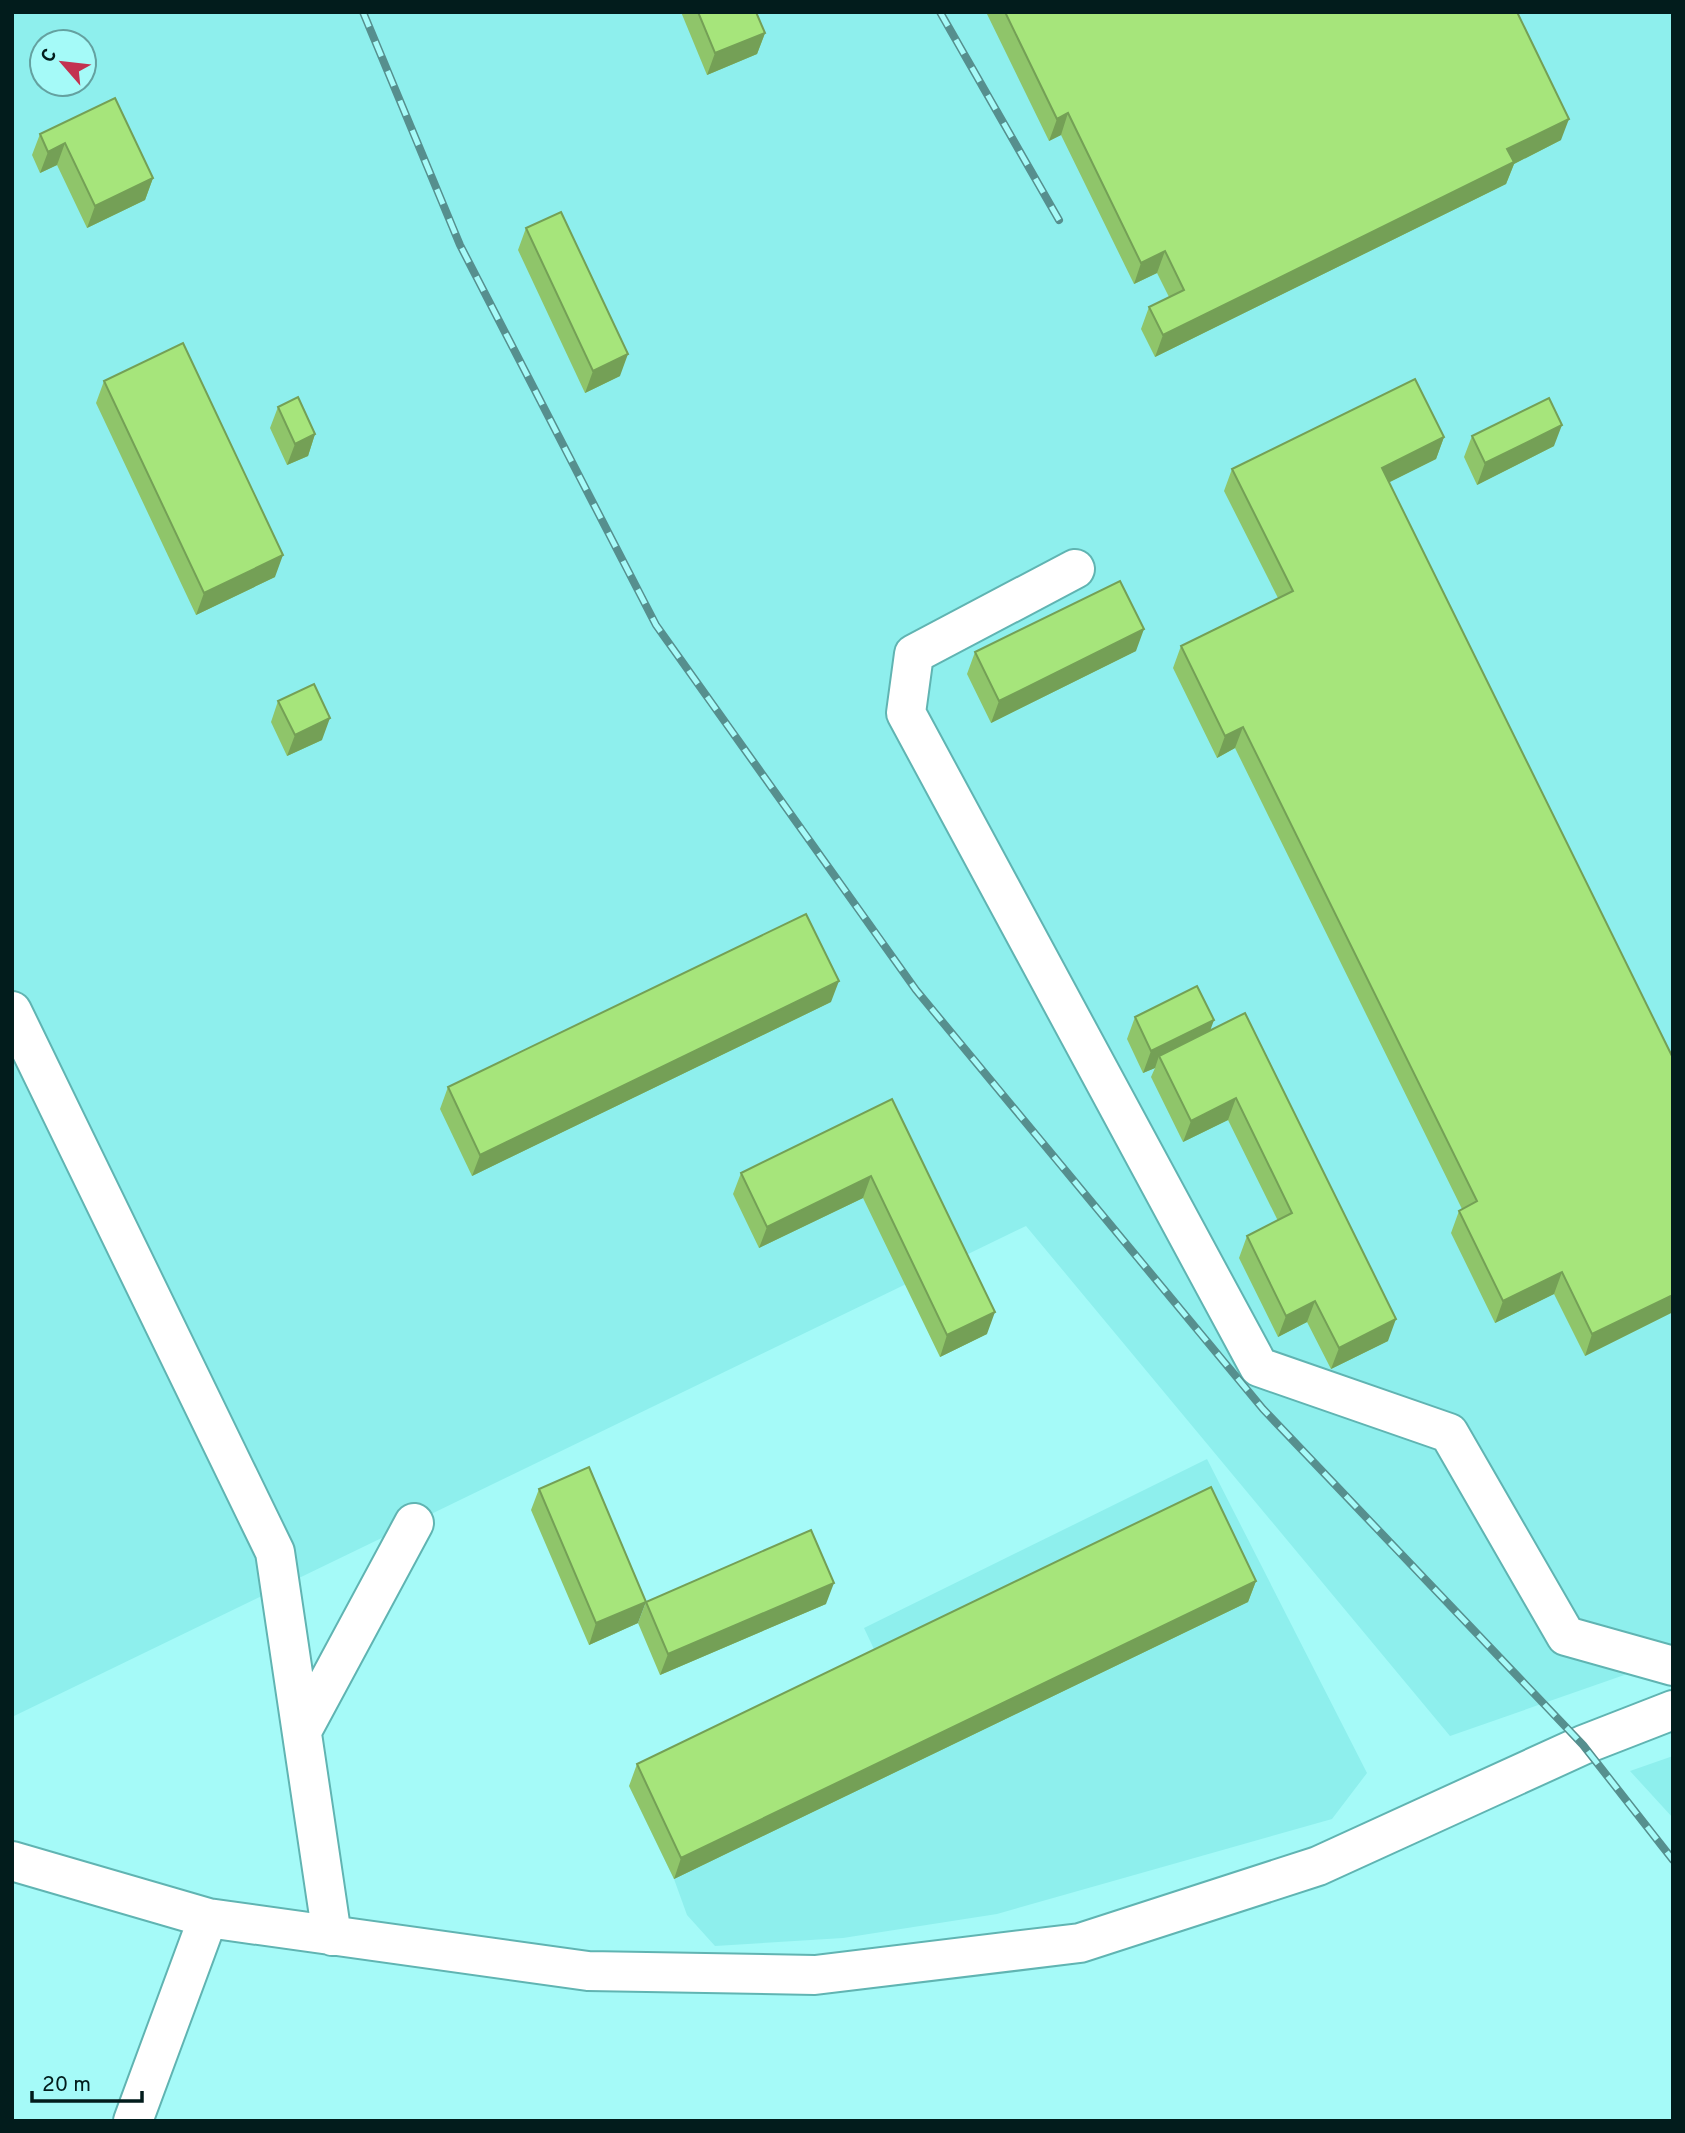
<svg xmlns="http://www.w3.org/2000/svg" width="1685" height="2133" font-family="Overpass,sans-serif">
	<style>
		.built { fill: #8eefed; fill-rule: evenodd }
		.lines { fill: none; stroke-linecap: round; stroke-linejoin: round }
		.minor-casing { stroke: #60b4b2; stroke-width: 42 }
		.minor { stroke: #fff; stroke-width: 38 }
		.rail-casing { stroke: #568f8e; stroke-width: 8 }
		.rail { stroke: #a5faf8; stroke-width: 5; stroke-dasharray: 16; stroke-linecap: butt }
		.wall { fill: #8fc56a }
		.shaded-wall { fill: #74a056 }
		.building { fill: #a6e57b; stroke: #74a056; stroke-width: 2 }
	</style>
	<rect width="100%" height="100%" fill="#a5faf8"/>
	<path class="built" d="M12,12H1673V1658L1450,1736L1026,1226L12,1717ZM42,42H84V84H42Z
		M1207,1459L1367,1773L1332,1819L997,1914L843,1938L715,1946L687,1915L674,1879L629,1786L881,1664L864,1628Z
		M1673,1756V1818L1630,1771Z"/>
	<g class="lines">
		<g class="minor-casing">
			<path id="minor" d="M1075,569L914,654L906,713L1259,1367L1449,1433L1566,1636L1673,1666
				M12,1011L275,1552L332,1936
				M302,1731L414,1523
				M12,1861L208,1918L588,1971L815,1975L1080,1943L1318,1866L1583,1745L1673,1710
				M133,2121L208,1918"/>
		</g>
		<use href="#minor" class="minor"/>
		<g class="rail-casing">
			<path id="rail" d="M363,12L460,245L656,625L916,990L1263,1409L1583,1745L1673,1860
				M940,12L1059,220"/>
		</g>
		<use href="#rail" class="rail"/>
	</g>
	<path class="wall" d="M681,12H756L765,33L757,54L707,75Z
		M986,12H1517L1561,140L1514,164L1506,184L1155,357L1141,329L1149,307L1169,297L1157,273L1134,284L1061,135L1049,141Z
		M40,134L153,178L145,200L87,228L57,165L40,173L32,155Z
		M526,228L620,376L585,393L518,250Z
		M104,381L275,577L196,615L96,403Z
		M278,407L315,434L308,456L287,465L270,428Z
		M1472,436L1554,446L1477,485L1464,457Z
		M1444,437L1436,459L1389,482L1673,1312L1585,1356L1554,1294L1495,1323L1451,1233L1459,1211L1462,1209L1235,748L1217,758L1173,668L1181,646L1278,598L1224,491L1232,469Z
		M1136,651L991,723L967,674L975,652Z
		M278,701L322,740L287,756L271,722Z
		M831,1002L472,1176L440,1109L448,1087Z
		M1135,1017L1210,1030L1388,1341L1331,1369L1307,1322L1278,1337L1239,1258L1247,1236L1278,1221L1228,1120L1183,1142L1151,1077L1155,1068L1143,1073L1127,1039Z
		M892,1099L987,1334L940,1357L863,1198L759,1248L733,1194L741,1173Z
		M539,1489L638,1623L589,1645L531,1510Z
		M1256,1581L1248,1602L674,1879L629,1786L637,1764Z
		M646,1602L826,1604L660,1675L638,1623Z"/>
	<path class="shaded-wall" d="M765,33L757,54L707,75L715,53Z
		M1068,113L1061,135L1049,141L1057,119Z
		M1569,119L1561,140L1514,164L1506,184L1155,357L1163,335L1507,149Z
		M65,143L57,165L40,173L48,152Z
		M153,178L145,200L87,228L95,206Z
		M1165,251L1157,273L1134,284L1141,263Z
		M628,354L620,376L585,393L593,371Z
		M1562,425L1554,446L1477,485L1485,463Z
		M315,434L308,456L287,465L295,444Z
		M1444,437L1436,459L1374,490L1382,468Z
		M283,555L275,577L196,615L204,593Z
		M1144,629L1136,651L991,723L999,701Z
		M330,718L322,740L287,756L295,735Z
		M1243,727L1235,748L1217,758L1225,736Z
		M839,981L831,1002L472,1176L480,1155Z
		M1214,1020L1206,1042L1159,1056L1155,1068L1143,1073L1151,1051Z
		M1236,1098L1228,1120L1183,1142L1191,1121Z
		M871,1176L863,1198L759,1248L767,1227Z
		M1562,1272L1554,1294L1495,1323L1503,1301Z
		M1673,1295V1312L1585,1356L1592,1334Z
		M1315,1301L1307,1322L1278,1337L1286,1316Z
		M995,1312L987,1334L940,1357L947,1335Z
		M1396,1319L1388,1341L1331,1369L1339,1348Z
		M1256,1581L1248,1602L674,1879L681,1858Z
		M834,1583L826,1604L660,1675L668,1654Z
		M646,1602L638,1623L589,1645L596,1623Z"/>
	<path class="building" d="M698,12H756L765,33L715,53Z
		M1005,12H1517L1569,119L1507,149L1514,162L1163,335L1149,307L1184,290L1165,251L1141,263L1068,113L1057,119Z
		M115,98L153,178L95,206L65,143L48,152L40,134Z
		M561,212L628,354L593,371L526,228Z
		M183,343L283,555L204,593L104,381Z
		M1415,379L1444,437L1382,468L1673,1058V1295L1592,1334L1562,1272L1503,1301L1459,1211L1477,1201L1243,727L1225,736L1181,646L1293,591L1232,469Z
		M298,397L315,434L295,444L278,407Z
		M1549,398L1562,425L1485,463L1472,436Z
		M1120,581L1144,629L999,701L975,652Z
		M314,684L330,718L295,735L278,701Z
		M806,914L839,981L480,1155L448,1087Z
		M1197,986L1214,1020L1151,1051L1135,1017Z
		M1245,1013L1396,1319L1339,1348L1315,1301L1286,1316L1247,1236L1292,1213L1236,1098L1191,1121L1159,1056Z
		M892,1099L995,1312L947,1335L871,1176L767,1227L741,1173Z
		M589,1467L646,1602L596,1623L539,1489Z
		M1211,1487L1256,1581L681,1858L637,1764Z
		M811,1530L834,1583L668,1654L646,1602Z"/>
	<rect width="1685" height="2133" fill="none" stroke="#021c1c" stroke-width="28"/>
	<g transform="translate(63 63) rotate(298)"><circle r="33" fill="#a5faf8" stroke="#64a1a0" stroke-width="2"/>
	<path d="M0-5L12 26L0 18L-12 26Z" fill="#c33250"/>
	<text y="-10" font-size="19" font-weight="bold" text-anchor="middle" fill="#021c1c">С</text>
	</g>
	<path d="M32 2091v10h110v-10" fill="none" stroke="#021c1c" stroke-width="3.5"/>
	<text x="42" y="2091" font-size="21" fill="#021c1c" stroke="#a5faf8" stroke-width="5" paint-order="stroke">20 m</text>
</svg>
